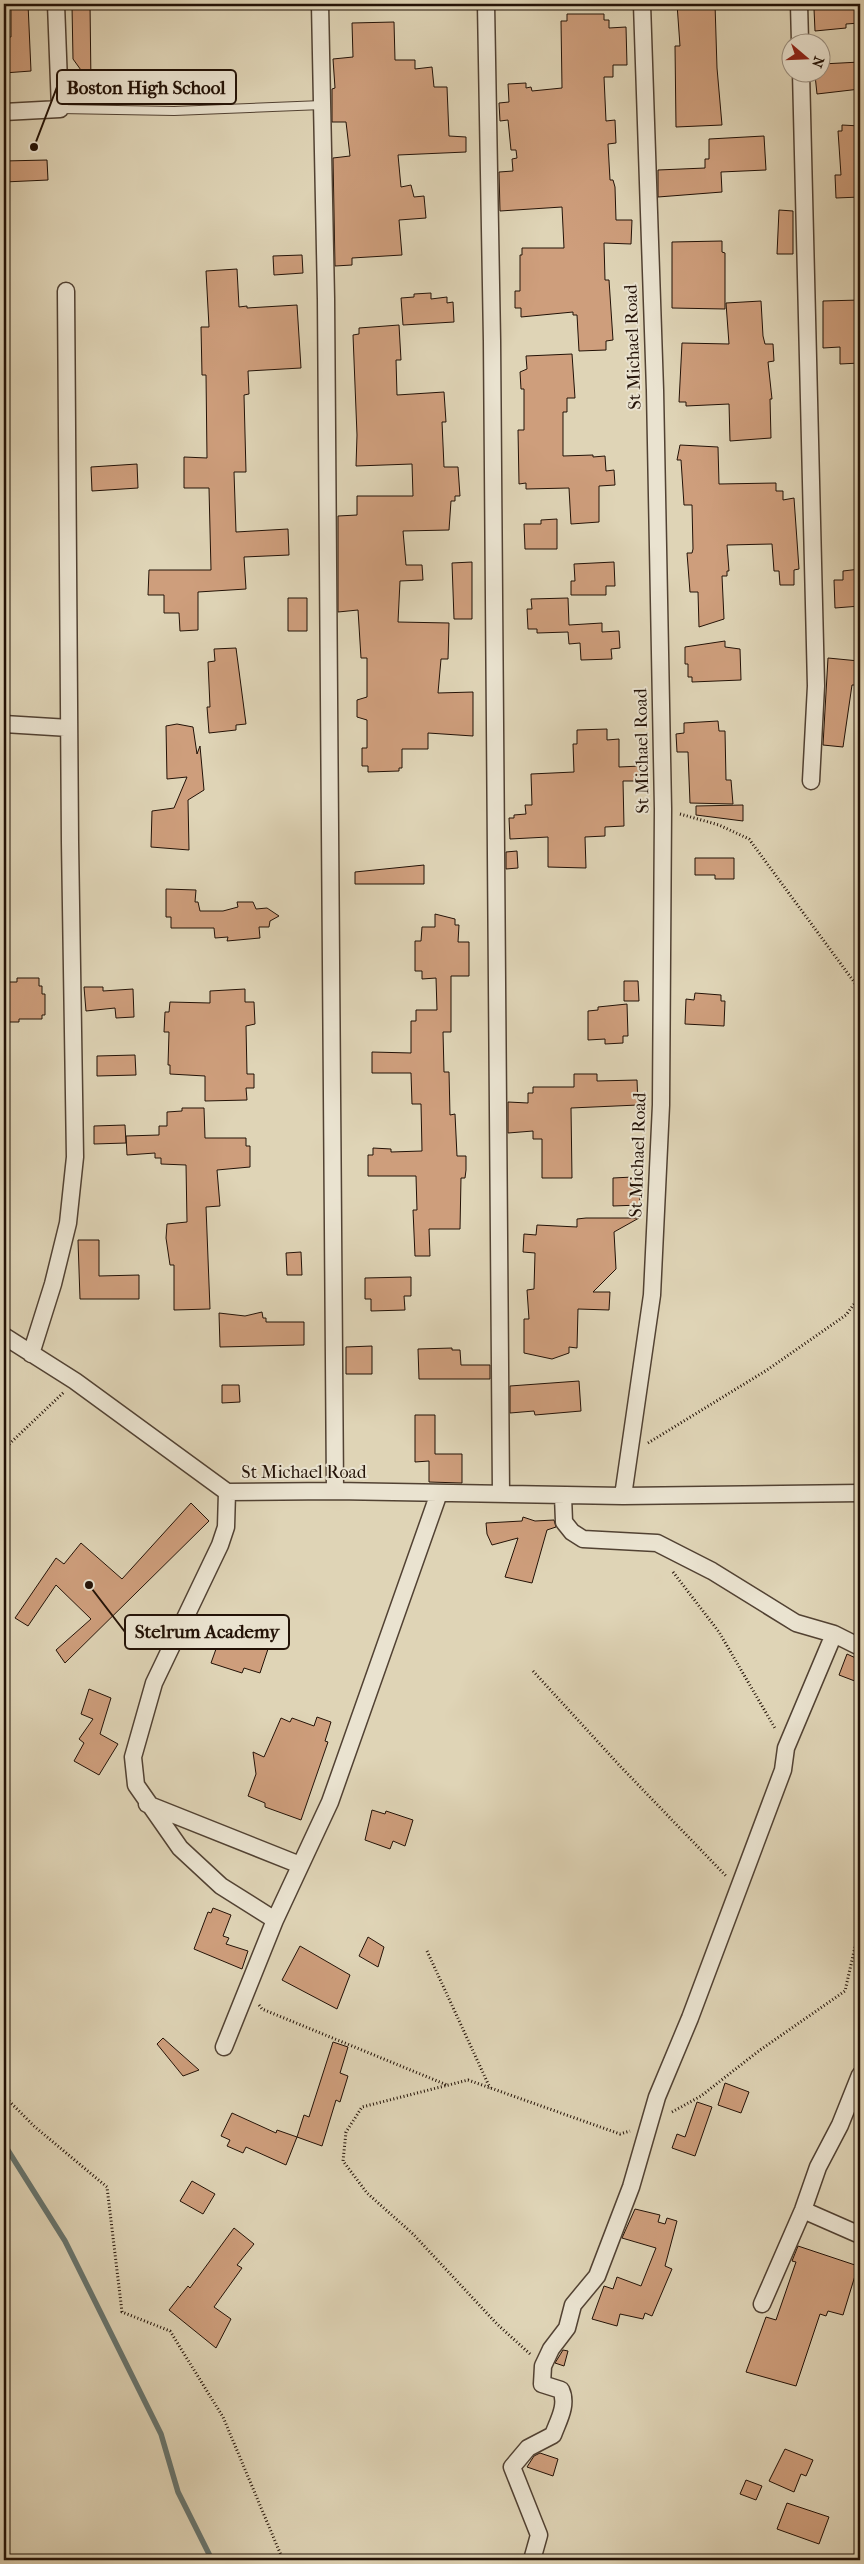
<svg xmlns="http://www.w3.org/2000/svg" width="864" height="2564" font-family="'IM FELL French Canon',serif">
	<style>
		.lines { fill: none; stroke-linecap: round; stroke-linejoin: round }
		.stream { stroke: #67756f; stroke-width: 5.5 }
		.building { fill: #ce9e7c; stroke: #231207 }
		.lane-casing { stroke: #524233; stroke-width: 10 }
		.street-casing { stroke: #524233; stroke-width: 19 }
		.path { stroke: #231207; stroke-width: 3; stroke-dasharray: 1 2.5; stroke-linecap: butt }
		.lane { stroke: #eae3d0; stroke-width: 8 }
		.street { stroke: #eae3d0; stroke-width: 16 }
		.labels { text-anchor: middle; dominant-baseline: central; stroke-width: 4; stroke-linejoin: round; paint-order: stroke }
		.street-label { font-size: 18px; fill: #231207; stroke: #eae3d0 }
		.leader { fill: none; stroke: #231207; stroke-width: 2 }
		.callout-dot { fill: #231207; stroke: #eae3d0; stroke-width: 2 }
		.callout { fill: #eae3d0; stroke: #231207; stroke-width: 2 }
		.callout-label { font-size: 19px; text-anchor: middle; font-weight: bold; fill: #231207 }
	</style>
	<rect width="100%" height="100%" fill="#dfd4b6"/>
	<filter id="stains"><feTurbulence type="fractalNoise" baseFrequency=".004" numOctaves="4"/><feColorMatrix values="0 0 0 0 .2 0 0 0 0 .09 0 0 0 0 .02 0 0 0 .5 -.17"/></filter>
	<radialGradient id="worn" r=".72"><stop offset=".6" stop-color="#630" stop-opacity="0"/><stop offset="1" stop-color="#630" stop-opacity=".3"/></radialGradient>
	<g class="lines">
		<path class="stream" d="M4,2144L65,2241L161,2434L178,2492L212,2560"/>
	</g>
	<path class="building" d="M11,4H28L31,71L4,73V37H11Z
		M90,4L91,84L73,59L72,6Z
		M677,4H715L717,68L722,125L676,127L675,46H680Z
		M837,4H860V23L846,24V28L815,31L814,9L837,6Z
		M567,14H604V20H609V28L626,27L627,65H613V77H604L606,121L615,120L616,143L608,144L610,180H613L615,187L616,220H632L631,244L604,243L605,280H609L613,340L606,341V350L579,351L577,315H573V312L521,317V308H515V291H520V255H522V248H564L562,207L500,211L499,172L513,171L512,159L517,158L516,150H511L508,120L500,121L499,103L509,102L508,84L526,83V88L531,87L532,91L562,88L561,21H567Z
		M394,22L395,60H415V69L432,67L434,87H447L449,136L466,137V152L398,155L401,187L411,185L414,197L424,196L426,218L399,220L402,255L352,258V265L335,266L333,158L350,156L346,122H332V89L335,88L333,59L353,57L352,23Z
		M860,62V89L817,94L815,75H822V64Z
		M842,125L860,126V197L836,198L835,175H841L838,131H842Z
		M764,136L766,170L721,172L722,192L658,197V170L705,168V159H709V139Z
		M47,160L48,180L4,182V161Z
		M779,210L793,211V254H777Z
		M722,241V252L725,253V309L672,308V242Z
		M302,255L303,273L274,275L273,256Z
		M237,269L239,307L247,306V308L297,305L301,368L248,371L249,394L244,395L246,472H234L236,532L288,529L289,555L244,557L246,589L198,592V630L180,631L179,613H164V595H148L149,570H211L209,488H184V457L207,458L206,375H202L201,327H209L206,271Z
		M431,293V299L447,297V303L453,302L454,322L403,325L401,298L414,297V294Z
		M860,300V363L840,364V347L823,348V301Z
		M761,301L763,336L765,344H773L774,361L768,362L772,399H770L771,438L730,441L729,404L686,406V402H679L682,343L729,344L726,303Z
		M399,325L401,360H396L397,395L444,392L446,422H442L444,467H458L460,496H455V501H451L449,530L403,531L406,565H422L423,580L400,581L398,622L449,623L448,659H441L438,693L473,692V736L428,733V749H402V768H399V771L368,772V766H362V748H367V720L357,717V700L367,697V658H361L358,610L338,612V516L357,515V496H413L412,464L356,466L357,435L353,335L359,334V328Z
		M572,354L575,398H567V412H563V456L593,455V457L605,456L606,471L614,470L615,485L599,486V522L571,524L569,488L526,489V483L519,484L518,430H524V389H521L520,372L527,369L526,356Z
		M680,445L718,447L719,484L776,483V491H783V500L794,498L799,569L794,570V585H780L779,571H774L772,544L727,545L729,571H727V576H722L724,619L699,627L698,592H690L687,553H692L693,549L692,505H684L681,460H677Z
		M137,464L138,488L92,491L91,467Z
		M557,519V549H525L524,524H541V520Z
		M472,562V619H454L452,563Z
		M614,562L615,586H606V595H571V581H575L574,564Z
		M860,569V606L835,608L834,580H843V571Z
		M288,598H307V631H288Z
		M568,598L569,625L602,623V632L619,631L620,648L611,649L612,659L581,660L580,643L569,644L568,632L537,633V629H528L527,609H532L531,599Z
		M725,641V647L740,649L741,680L692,682V677H688V664H685V647Z
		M236,648L246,724L236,725V730L209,733L207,707H210L208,662L215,661L214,649Z
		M828,658L859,661L856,685H852L843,747L823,745Z
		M718,721L719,731H725L726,780H731L733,804L690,803L688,752H677L676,734L684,733V723Z
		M177,724L193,727L197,754L200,746L204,790L188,800L189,850L151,847L152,811L174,808L187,777L167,779L166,726Z
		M607,729V740L619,739V767L641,766V781H623L624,826L605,827V836L585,837L586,868L548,867V837L510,839L509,818H514V815L526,814L525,805H532L531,774L574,772L573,744H577V730Z
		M743,805V821L696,815V806Z
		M517,851L518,868L506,869V852Z
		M695,858H734V879H715V875H695Z
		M424,865V884H355V872Z
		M166,889L196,890L195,902H198L200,911H223L238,907L237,902H253L256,909L267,908L279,916L270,921L269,927H259L260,938L227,941L228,937L215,938L214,928H171V917H166Z
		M435,914L455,919V925H459L458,942H469V976H451V1032H443L444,1072H449L450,1115L455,1114L457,1156H466V1170L465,1178H461L460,1229H429L430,1256H415L413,1210H417L416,1176H368V1155H373V1148L391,1149V1152L422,1151L421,1104H412L411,1073H372V1052L411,1053V1021H416V1010H437L436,978L422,979V971H415V941H421L422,927H435Z
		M17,978H39V986H42V994H45V1015H42V1019H19V1022H4V982H17Z
		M624,981H638L639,1001H624Z
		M84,987H103V991L133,989L134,1017L116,1018L115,1008L86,1011Z
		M245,989V1002H254L255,1024L246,1026L247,1074H254V1088H246L247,1100L205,1101V1076L170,1074V1065H168L169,1032H164L165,1012H169L170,1002L210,1003V991Z
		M695,993L721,995V1001H725L724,1026L685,1024L686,999L694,1000Z
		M627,1004L628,1036H623V1043L605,1044V1039L588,1040V1011L598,1010V1007Z
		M135,1055L136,1075L97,1076V1056Z
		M574,1074H597V1081L637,1080L638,1105L571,1108L572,1178H542V1139H533V1131L508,1133V1102L528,1103V1093H533V1087H574Z
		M182,1108H204L205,1138H246V1146H250V1167L217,1170L220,1206L206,1207L210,1309L174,1310V1265H170L166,1238L167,1224L187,1222L186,1165L161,1164V1158H155V1153L127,1155L126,1136L159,1135V1126H167V1112L182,1111Z
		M125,1125L126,1143L94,1144V1126Z
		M633,1177V1180H639L640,1205L613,1206V1178Z
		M586,1218H639L614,1232L616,1269L593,1292H610L609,1310L578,1309L577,1348L569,1347V1353L552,1359L524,1353V1319H529L527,1290L534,1289L535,1253L523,1252L524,1234L536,1235L537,1225L577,1227V1219Z
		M78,1240H99V1276L139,1275V1299H80Z
		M301,1252L302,1275H287L286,1253Z
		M411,1277V1296H404L405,1310L371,1311V1299H365V1278Z
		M262,1312L263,1318H266V1322H304V1345L220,1347L219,1313L245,1316Z
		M372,1346V1374H346V1347Z
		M452,1348V1350H460L461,1365H490V1379H419L418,1349Z
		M579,1381L581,1411L535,1415L534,1411L510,1413V1386Z
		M222,1385H239L240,1402L222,1403Z
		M415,1415H435V1454H462V1483L429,1482V1461L415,1462Z
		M191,1503L209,1521L65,1663L56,1650L91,1619L56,1585L28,1626L15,1618L56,1558L64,1564L81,1543L122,1579Z
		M523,1517L535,1521L554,1520L556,1527L547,1530L532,1583L505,1577L518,1538L492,1545L487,1534L486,1523L522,1521Z
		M197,1627L221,1635L222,1631L269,1646L260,1673L244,1668L242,1673L211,1663L216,1649L193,1641Z
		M847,1654L860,1660V1683L839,1675Z
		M89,1689L111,1698L100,1734L118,1744L99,1775L74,1761L84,1743L79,1739L93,1719L81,1714Z
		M317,1717L331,1722L325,1741L328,1742L301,1820L265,1807V1803L248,1796L256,1774L253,1752L264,1757L281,1718L290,1722L292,1718L314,1726Z
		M372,1810L385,1814L386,1811L413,1820L405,1846L393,1841L390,1849L365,1840Z
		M213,1908L231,1915L223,1936L229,1938L226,1944L248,1951L242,1969L194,1949L208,1912L211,1913Z
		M368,1937L384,1947L378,1967L359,1956Z
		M300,1946L350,1975L337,2009L282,1980Z
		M163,2038L199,2070L183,2076L157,2044Z
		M333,2042L348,2047L340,2073L348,2076L340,2102L336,2100L322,2146L297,2137L286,2165L246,2147L243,2153L227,2146L230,2140L221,2136L232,2113L276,2133L277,2130L297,2137L304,2115L309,2117Z
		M725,2083L749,2092L741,2113L718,2105Z
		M697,2102L712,2107L695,2156L672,2148L677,2134L685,2137Z
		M192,2181L215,2194L203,2214L180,2201Z
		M635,2209L660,2215L658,2222L665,2224L667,2218L677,2221L665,2266L672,2269L652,2316L645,2313L643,2319L620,2314L617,2326L592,2319L604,2286L613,2289L617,2277L641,2286L656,2248L622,2238Z
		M234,2228L254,2244L237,2265L242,2268L214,2307L231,2319L216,2348L169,2310L188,2286L190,2288Z
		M798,2246L858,2266L843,2315L828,2311L826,2316L820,2314L796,2386L746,2372L766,2317L776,2320L796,2262L792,2261Z
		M563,2350L568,2351L564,2366L555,2363Z
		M785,2449L813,2460L806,2476L801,2474L794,2492L769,2481Z
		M540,2453L558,2459L553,2476L527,2467L534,2456Z
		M746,2480L762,2486L756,2500L740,2494Z
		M787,2503L829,2517L819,2544L777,2529Z"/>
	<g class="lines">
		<g class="lane-casing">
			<path id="lane" d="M60,109L174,111L322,105"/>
		</g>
		<g class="street-casing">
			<path id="street" d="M320,4L326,299L335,1491
				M486,4L492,341L501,1494
				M799,4L800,42
				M801,72L816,686L811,781
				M4,112L60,109L56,4
				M4,724L69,728
				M4,1336L75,1381L227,1492L335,1491L623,1496L652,1295L661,1105L663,809L655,390L642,4
				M31,1354L53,1284L68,1223L75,1157L70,842L66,291
				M227,1492L226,1527L220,1545L154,1683L133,1757L136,1785L180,1848L221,1886L275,1920
				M623,1496L860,1493
				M834,1634L860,1647
				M147,1804L300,1865
				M224,2047L275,1920L330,1802L439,1493
				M803,2210L860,2235
				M762,2304L803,2210L818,2167L840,2125L860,2075
				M532,2560L539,2535L512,2467L528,2448L553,2435C558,2421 568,2405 561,2390L542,2384L543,2366L551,2349L567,2328L573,2305L597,2276L631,2187L657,2097L690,2018L783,1770L786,1748L834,1634L796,1623L712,1571L657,1543L583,1539L572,1532L564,1522L563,1496"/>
		</g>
		<path class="path" d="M680,814L719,825L749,839L860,990
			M648,1443L767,1370L846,1315L860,1296
			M4,1449L64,1392
			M673,1572L719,1632L776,1730
			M533,1671L620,1766L726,1876
			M427,1951L490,2088
			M259,2005L262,2009L447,2085
			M4,2096L35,2127L107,2187L122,2312L170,2331L223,2417L283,2560
			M672,2112L701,2096L760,2050L845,1991L860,1925
			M530,2354L497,2324L413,2234L367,2193L343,2161L346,2132L362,2107L468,2080L620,2134L630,2131"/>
		<use href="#lane" class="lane"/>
		<use href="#street" class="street"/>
	</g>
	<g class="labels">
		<g class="street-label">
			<text transform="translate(633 347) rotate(-92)">St Michael Road</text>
			<text transform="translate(642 751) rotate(-91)">St Michael Road</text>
			<text transform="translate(638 1155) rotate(-88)">St Michael Road</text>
			<text x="304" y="1472">St Michael Road</text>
		</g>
	</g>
	<path class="leader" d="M34 147L57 87M89 1585L125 1632"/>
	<g class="callout-dot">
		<circle cx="34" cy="147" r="5"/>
		<circle cx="89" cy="1585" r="5"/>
	</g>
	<g class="callout">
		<rect x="57" y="70" width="179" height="34" rx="5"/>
		<rect x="125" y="1615" width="164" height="34" rx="5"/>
	</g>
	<g class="callout-label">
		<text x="146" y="94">Boston High School</text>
		<text x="207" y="1638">Stelrum Academy</text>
	</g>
	<rect width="864" height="2564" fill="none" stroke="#dfd4b6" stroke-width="20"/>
	<rect x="5" y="5" width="854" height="2554" fill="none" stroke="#231207" stroke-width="2.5"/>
	<rect x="10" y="10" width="844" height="2544" fill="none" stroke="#231207"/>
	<g transform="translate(806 58) rotate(109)"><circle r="24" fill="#eae3d0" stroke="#9a8f80"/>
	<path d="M0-4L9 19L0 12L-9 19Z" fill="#8f2418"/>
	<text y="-8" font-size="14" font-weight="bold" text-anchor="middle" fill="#231207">N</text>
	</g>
	<rect width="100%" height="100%" filter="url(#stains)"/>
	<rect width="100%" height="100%" fill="url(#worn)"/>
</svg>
